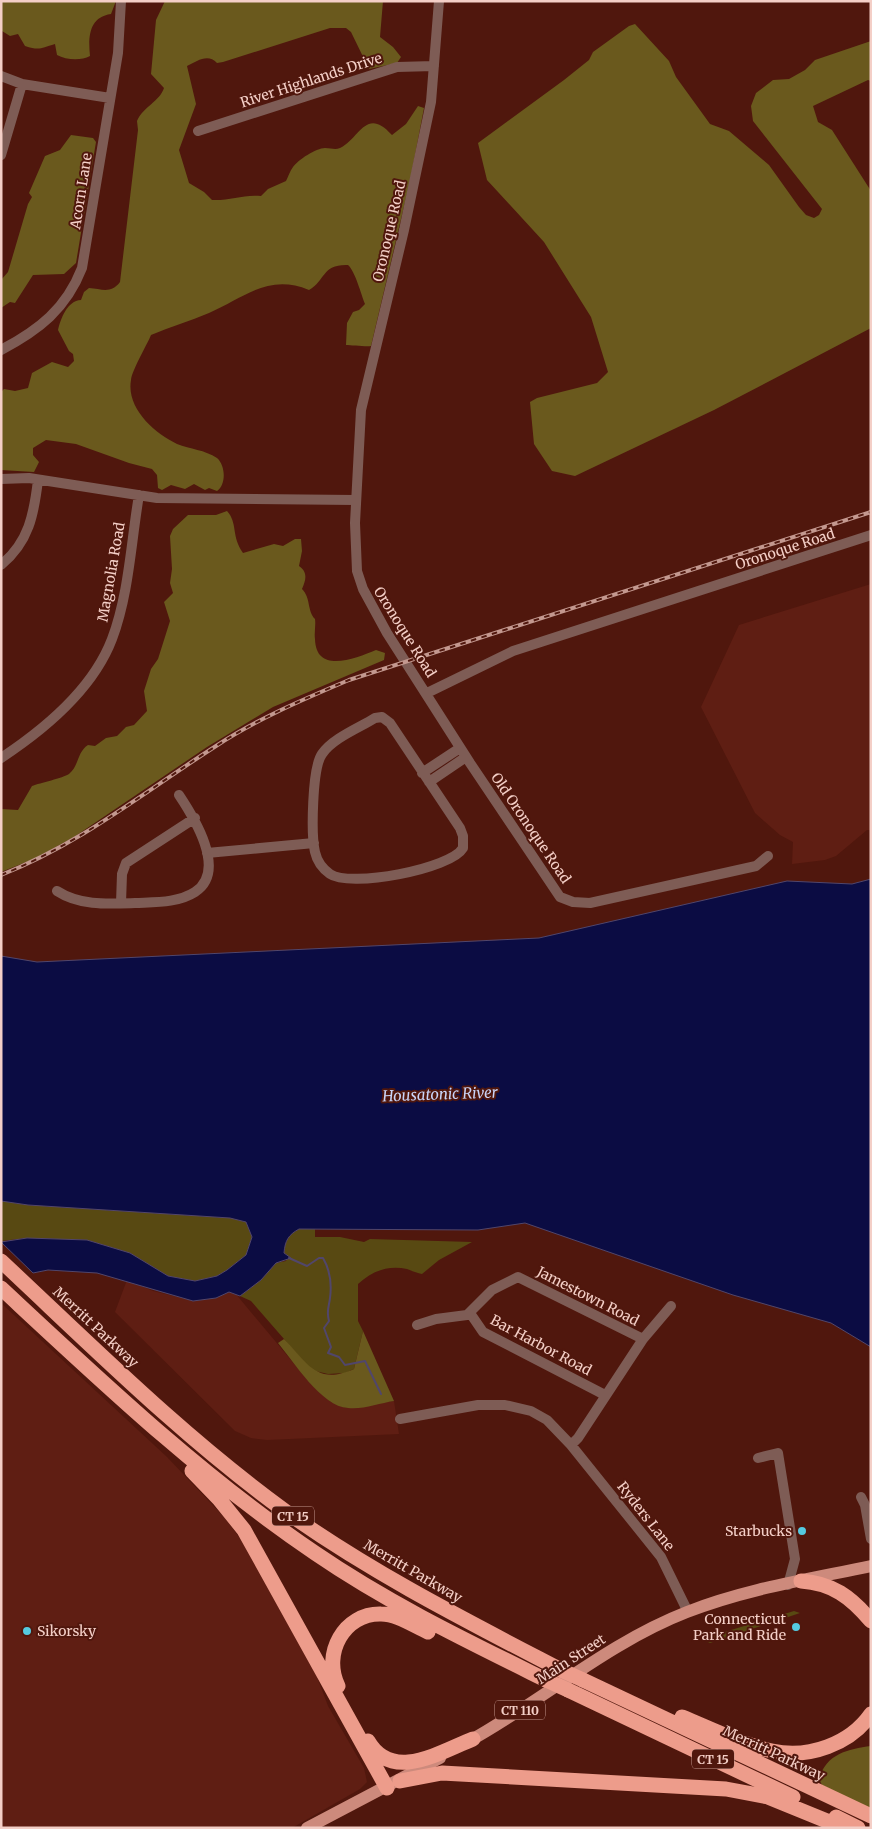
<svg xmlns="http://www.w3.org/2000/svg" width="872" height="1829" font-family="Merriweather,serif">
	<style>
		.built { fill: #5f1e13 }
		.green { fill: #584912 }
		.forest { fill: #6a591d }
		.water { fill: #0b0c43; stroke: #51466b }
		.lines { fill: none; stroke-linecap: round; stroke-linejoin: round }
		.stream { stroke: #51466b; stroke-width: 2 }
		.minor { stroke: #7e5c55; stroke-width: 10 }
		.major { stroke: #cd8a7c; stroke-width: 12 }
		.highway { stroke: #ed9c8b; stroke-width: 15 }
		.rail-casing { stroke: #c3988f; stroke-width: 4 }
		.rail { stroke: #50170d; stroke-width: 2; stroke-dasharray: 5.5; stroke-linecap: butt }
		.highway-bridge { stroke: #ed9c8b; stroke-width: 15 }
		.poi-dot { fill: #55cae0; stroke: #50170d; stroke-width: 2 }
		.labels { text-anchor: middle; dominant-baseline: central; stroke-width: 4; stroke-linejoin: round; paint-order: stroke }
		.shield { fill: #50170d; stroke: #c3988f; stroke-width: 1 }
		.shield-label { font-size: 12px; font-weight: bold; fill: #f4cfc7 }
		.street-label { font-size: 14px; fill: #f4cfc7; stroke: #50170d }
		.poi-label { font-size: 14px; fill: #f4cfc7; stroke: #50170d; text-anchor: end }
		.water-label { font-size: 15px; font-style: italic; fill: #c9d4f8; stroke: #50170d }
	</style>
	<rect width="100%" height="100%" fill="#50170d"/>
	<path class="built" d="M871,584V830H867L836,856L825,860L792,864L793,842L780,835L755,813L701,707L739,625Z
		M127,1280L153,1291L194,1301L216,1298L229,1292L235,1293L311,1384L331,1402L347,1408L394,1401L399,1434L267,1440L251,1438L235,1431L115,1312Z
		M1,1303L167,1457L225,1518L250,1552L314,1669L328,1706L364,1768L367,1782L360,1789L292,1828H1Z"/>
	<path class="green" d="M1,1201L28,1205L230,1218L246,1222L252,1237L246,1255L227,1270L217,1276L195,1281L168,1276L130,1253L87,1240L27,1238L1,1241Z
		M299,1229H315V1237H340L364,1242L370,1239L472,1242L439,1260L422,1274C417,1273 412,1271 407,1269C388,1265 372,1271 358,1284V1321L363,1331L354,1369L345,1373L328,1374L311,1370L251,1301L240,1296L261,1280L276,1263L286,1261L288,1256L284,1253C285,1241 288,1235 299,1229Z
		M794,1611L800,1613L710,1643L706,1641L708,1637Z"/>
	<path class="forest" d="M1,1H116L111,14C89,17 88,37 90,56C81,61 66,60 57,55L55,44C41,48 40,51 25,46L18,34L10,36L2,31Z
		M165,1H383L380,37L393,47L401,57L397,63L369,69L351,32L346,28H330L223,62L217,63C208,53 197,61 187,66L196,104L179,150L189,183L204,192L212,200C229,201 244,194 261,196L268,189L286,181C288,177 290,171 293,167C298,160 316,148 325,148C331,148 335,150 340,148C360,138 366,106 392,135L406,124L418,106L424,108L410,181L371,346C367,347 351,345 346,345L347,323L353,312L359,310L365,304C361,294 355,271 348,265C322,264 326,280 309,290C268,273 244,298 209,313C190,321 170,327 151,335C147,345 132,370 131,380C126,408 154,433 177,444C190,449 205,450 217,458C226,466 226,485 217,491L209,488L205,490L194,484L185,489L171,485L162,490L158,488L157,475L152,469L129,463L76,444L46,440L33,448V455L39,462L34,472L1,470V392L4,389L15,391L28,388L32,373L52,362L68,367L74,361L73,354L69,351L58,330C61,318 67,301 81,300L84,292L89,288C102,289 111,294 120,282L138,130L137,121C143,107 160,101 164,88L151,74L156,20Z
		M635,24L669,61L676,77L710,124L729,131L769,165L799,207L806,215L814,218L819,215L822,209L753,121L751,106L756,93L773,80L789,79L805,70L815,60L871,41V81L868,80L813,106L818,122L832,130L871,191V328L714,410L575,476L552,471L534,444L530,402L537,398L597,383L608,372L591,317L544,242L487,180L478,143L564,80L589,60L593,52L629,26Z
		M71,135L93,138L96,142L76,263L64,274L33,275L15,303L10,302L1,308V280L8,272L28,204L32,197L29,193L45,156L60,150Z
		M227,511C238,523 231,536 243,553L274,544L283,546L295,539H301L302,551L299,566C308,572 306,580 302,589C311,598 307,611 315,619C316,626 314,632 315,639C316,675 356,658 376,650L385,653L384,660L273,707L207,747L74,837L34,859L1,872V809L18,810L32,786C40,783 63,778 69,774C79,766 77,752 88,745L95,746L106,738L117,736L126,727L134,725L147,711L144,691L151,669L158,659L170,621L164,602L173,593L170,583L172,569L170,536L173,529L188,515H216Z
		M363,1331L394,1401C380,1403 362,1410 348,1408C322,1407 293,1361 278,1343L284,1339C307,1362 316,1386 354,1369Z
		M871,1746V1810L822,1785L819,1779C826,1754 848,1749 871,1746Z"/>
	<path class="water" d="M871,879V1347L831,1323L733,1295L525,1223L478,1230L299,1229C288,1235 285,1241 284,1253L291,1258L276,1263L261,1280L240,1296L229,1292L216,1298L193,1301L97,1273L48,1270L33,1273L1,1242L27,1238L87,1240L130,1253L168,1276L195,1281L217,1276L227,1270L246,1255L252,1237L246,1222L230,1218L28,1205L1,1201V956L37,962L539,938L787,881L852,884Z"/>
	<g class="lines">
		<path class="stream" d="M289,1258L307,1266L319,1258H323C330,1270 332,1283 330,1298C329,1307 326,1311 329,1321L324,1328L331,1347L328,1353L339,1357L345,1365L365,1361L381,1394"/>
		<path class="minor" d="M439,1L431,102L404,230L361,410L355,523L357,571L363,589L387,633L470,763L560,897L573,902L590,903L756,866L768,856
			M1,76L22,84L110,98
			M198,131L397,67L434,66
			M1,155L22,84
			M1,350C39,330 66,309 82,268L118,53L121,1
			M1,479L29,478L157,498L355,500
			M1,565C29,542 34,514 38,480
			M427,693L513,651L871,535
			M382,717L390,723L460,828L463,836V848C451,869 350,888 330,874C323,869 317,861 315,852C311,835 312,768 322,754C333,738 359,728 375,718Z
			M1,758C45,729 93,689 112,639C129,594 131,542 139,495
			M422,773L460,748
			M429,782L466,757
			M207,853L314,843
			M57,891C80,906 108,904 135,903C155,902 178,903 195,892C228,871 193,816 179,795
			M121,903L122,874L126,863L195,818
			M470,1313L483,1332L605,1395
			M417,1325L436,1319L467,1315L492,1290L518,1277L643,1339
			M400,1419L478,1405H505L531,1411L547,1420L571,1445L661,1557L688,1612
			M571,1445L578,1438L643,1339L671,1306
			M758,1458L778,1453L795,1559L788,1585
			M861,1497L865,1505L871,1539"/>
		<path class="major" d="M466,1743C541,1702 607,1643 687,1612C745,1589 810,1579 871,1566
			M307,1828L440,1758"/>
		<path class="highway" d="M1,1261C93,1347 183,1437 285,1511C372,1573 467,1621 561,1670
			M1,1288C101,1381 201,1476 315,1553C388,1603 467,1641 546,1680
			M192,1471L219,1499L244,1530L387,1788
			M801,1581C832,1583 851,1597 871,1621
			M583,1680L871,1816
			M338,1686C322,1654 344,1613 381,1614C397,1614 414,1626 428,1632
			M568,1690L793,1797
			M682,1717C711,1729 741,1744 772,1751C809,1759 850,1744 871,1714
			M368,1741C392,1783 440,1752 473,1739
			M400,1781L442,1773L726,1789L768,1797L844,1828
			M836,1817L858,1828"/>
		<g class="rail-casing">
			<path id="rail" d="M1,875C82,843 144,792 216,746C257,719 304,699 349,680L871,512"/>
		</g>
		<use href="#rail" class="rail"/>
		<path class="highway-bridge" d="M561,1670L583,1680
			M546,1680L568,1690"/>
	</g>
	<g class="poi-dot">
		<circle cx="802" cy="1531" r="5"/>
		<circle cx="796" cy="1627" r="5"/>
		<circle cx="27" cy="1631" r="5"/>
	</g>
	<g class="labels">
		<g class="shield">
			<rect x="272" y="1506.5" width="42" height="19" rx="4"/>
			<rect x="495" y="1700.5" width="50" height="19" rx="4"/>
			<rect x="692" y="1749.5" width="42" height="19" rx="4"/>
		</g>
		<g class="shield-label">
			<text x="293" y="1516">CT 15</text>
			<text x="520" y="1710">CT 110</text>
			<text x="713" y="1759">CT 15</text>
		</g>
		<g class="street-label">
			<text transform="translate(311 80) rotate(-18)">River Highlands Drive</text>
			<text transform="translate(81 191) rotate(-81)">Acorn Lane</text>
			<text transform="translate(389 231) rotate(-77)">Oronoque Road</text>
			<text transform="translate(785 549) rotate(-18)">Oronoque Road</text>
			<text transform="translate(111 572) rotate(-80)">Magnolia Road</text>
			<text transform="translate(405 632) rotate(58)">Oronoque Road</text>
			<text transform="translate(531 828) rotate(56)">Old Oronoque Road</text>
			<text transform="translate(588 1296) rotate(27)">Jamestown Road</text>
			<text transform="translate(96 1327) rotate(43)">Merritt Parkway</text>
			<text transform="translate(541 1345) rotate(28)">Bar Harbor Road</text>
			<text transform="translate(646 1516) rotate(52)">Ryders Lane</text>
			<text transform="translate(413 1571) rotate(30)">Merritt Parkway</text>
			<text transform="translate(571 1659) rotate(-33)">Main Street</text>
			<text transform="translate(774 1753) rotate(25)">Merritt Parkway</text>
		</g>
		<g class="poi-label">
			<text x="792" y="1531">Starbucks</text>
			<text x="786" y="1619">Connecticut<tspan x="786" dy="16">Park and Ride</tspan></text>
			<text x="37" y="1631" text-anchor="start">Sikorsky</text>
		</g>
		<g class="water-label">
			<text transform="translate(440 1094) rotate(-2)">Housatonic River</text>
		</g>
	</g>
	<rect width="872" height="1829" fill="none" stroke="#f4cfc7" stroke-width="5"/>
</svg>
